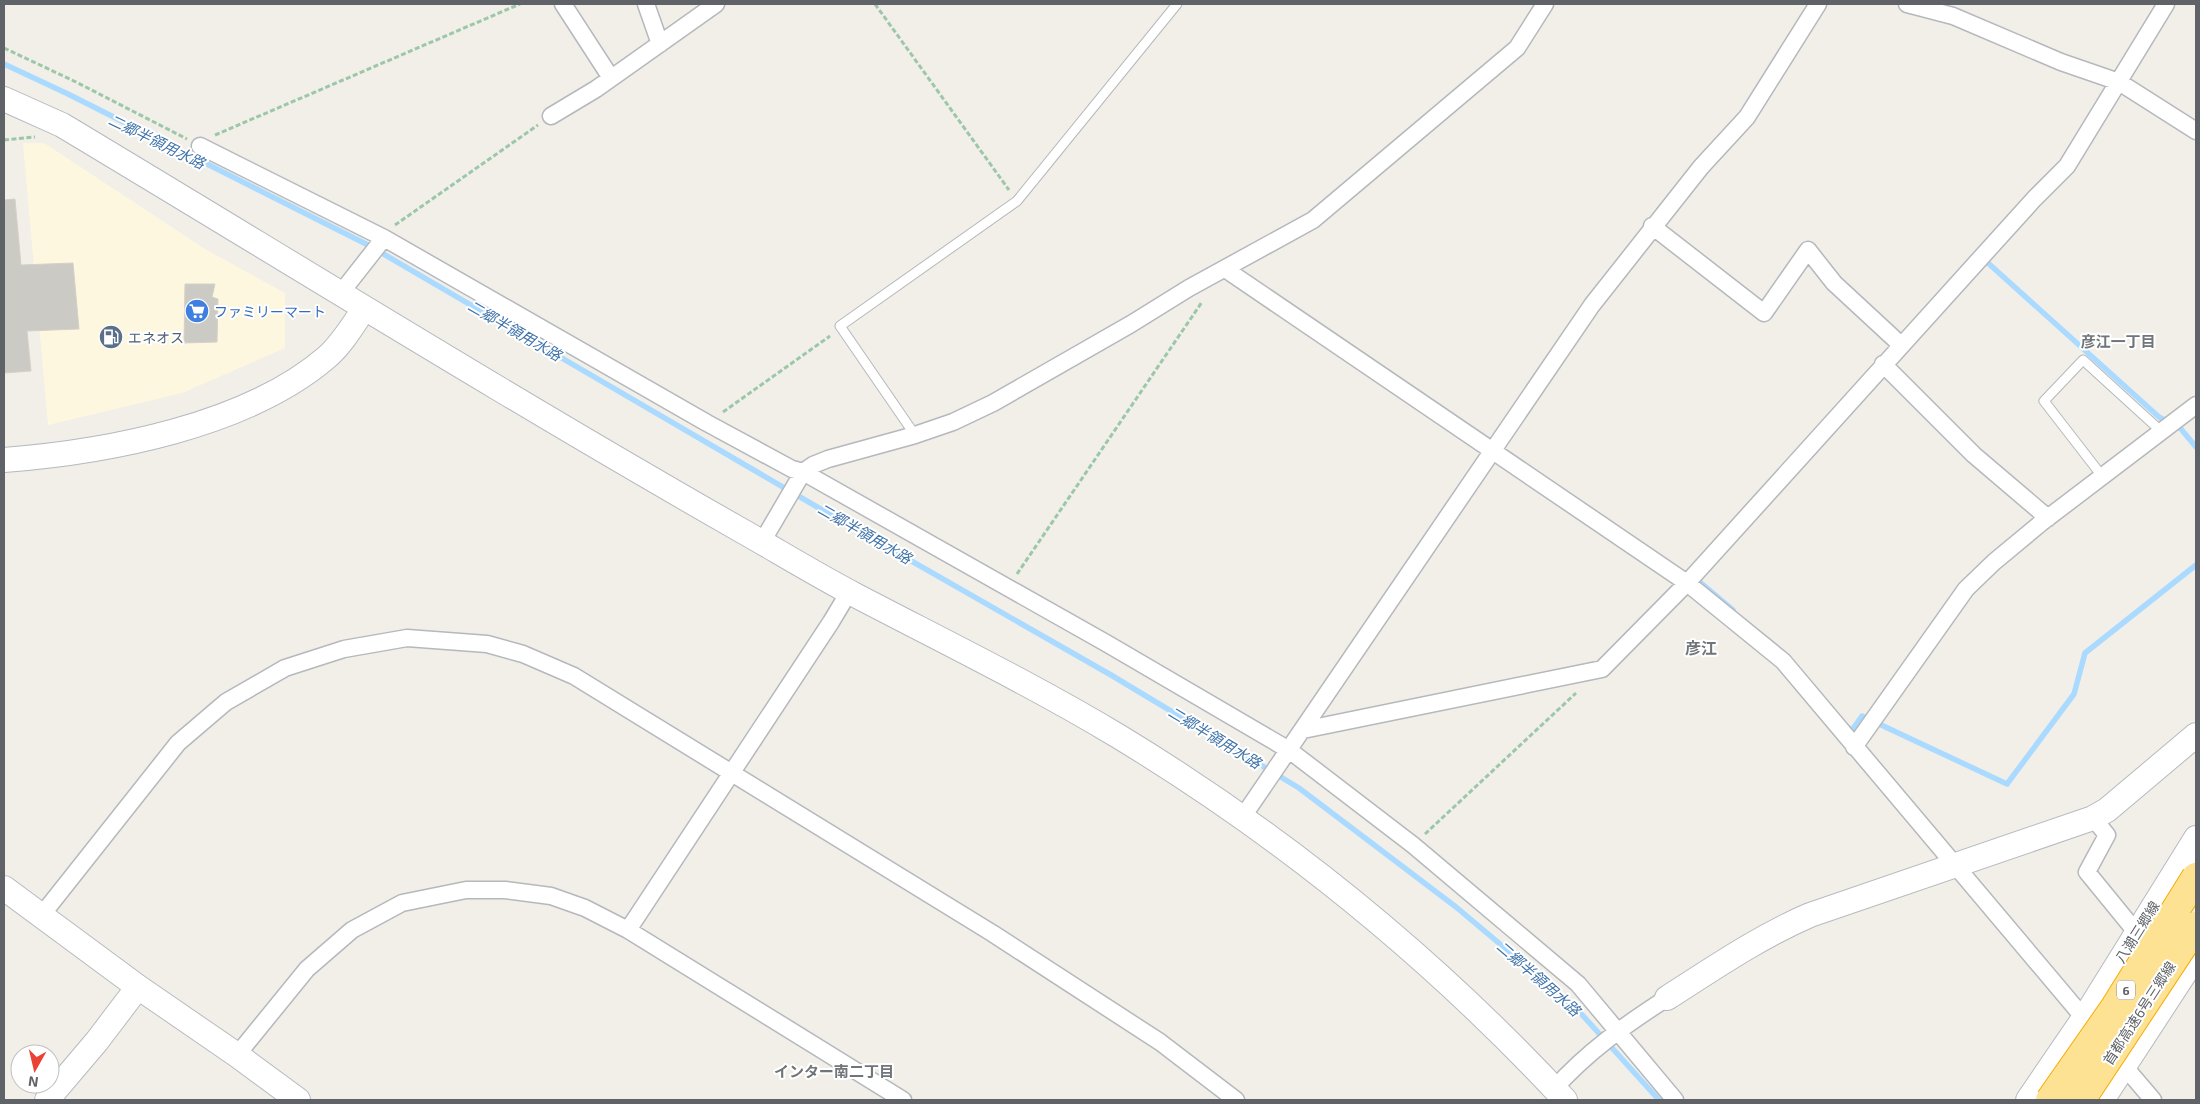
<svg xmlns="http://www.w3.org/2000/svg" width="2200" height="1104" font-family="'Exo 2','Noto Sans JP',sans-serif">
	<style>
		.commercial { fill: #fef7e0 }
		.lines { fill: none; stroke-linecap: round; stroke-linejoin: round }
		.stream { stroke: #aadaff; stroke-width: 5.5 }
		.building { fill: #cccac5; stroke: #d6d1c6 }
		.lane-casing { stroke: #b5b8bc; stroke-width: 11 }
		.street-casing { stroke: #b5b8bc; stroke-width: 19 }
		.secondary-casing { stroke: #b6babf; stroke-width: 26 }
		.path { stroke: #9cc7a9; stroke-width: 3; stroke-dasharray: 5 2.5; stroke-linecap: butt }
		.lane { stroke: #fff; stroke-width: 9 }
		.street { stroke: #fff; stroke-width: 16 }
		.secondary { stroke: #fff; stroke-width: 24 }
		.highway-bridge-casing { stroke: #f9ab00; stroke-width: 30; stroke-linecap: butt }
		.highway-bridge { stroke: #fde293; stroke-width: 28 }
		.labels { text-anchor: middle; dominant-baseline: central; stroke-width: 4; stroke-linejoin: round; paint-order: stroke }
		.shield { fill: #fff; stroke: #8f9295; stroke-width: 1 }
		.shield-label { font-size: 12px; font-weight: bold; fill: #5f6368 }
		.shop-label { font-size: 14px; fill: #366cbe; stroke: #fff; text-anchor: start }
		.service-label { font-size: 14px; fill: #4e5e75; stroke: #fff; text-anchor: start }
		.street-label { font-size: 14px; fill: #5f6368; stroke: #fff }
		.water-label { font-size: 15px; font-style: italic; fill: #4174aa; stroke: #fff }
		.neighbourhood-label { font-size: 15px; font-weight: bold; fill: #70757a; stroke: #fff }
		.quarter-label { font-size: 16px; font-weight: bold; fill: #70757a; stroke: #fff }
	</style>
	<rect width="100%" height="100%" fill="#f1efe8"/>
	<path class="commercial" d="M23,143H44L205,249L285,293V348L182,393L48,425Z"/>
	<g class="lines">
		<path class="stream" d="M4,64L68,94L368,245L824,511L1111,675L1299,788L1456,907L1576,1008L1659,1100
			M1988,263L2159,417L2181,429L2196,447
			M1701,583L1733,610
			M1847,727L1852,730L1862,716L2007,784L2074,694L2085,653L2196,565"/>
	</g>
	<path class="building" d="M15,199L21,265L73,263L79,329L27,331L31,371L4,373V200Z
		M185,284H215L212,297L218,299L217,342L184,343Z"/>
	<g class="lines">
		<g class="lane-casing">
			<path id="lane" d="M915,435L840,326L1017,201L1177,4
				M2102,476L2044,401L2083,360L2162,432"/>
		</g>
		<g class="street-casing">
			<path id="street" d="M563,4L611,78
				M646,4L660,44
				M1907,4L1953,16L2061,62L2119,82L2196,131
				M551,116L596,89L716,4
				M200,146L384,238L707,423L792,469L803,472L1106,643L1289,750L1413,845L1578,984L1675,1100
				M1652,226L1764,313L1808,250L1834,283L1901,345
				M1225,269L1687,583L1783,661L2089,1024
				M340,294L384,238
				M1883,364L1974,455L2048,518
				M762,542L803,472L813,465L828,459L915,435L953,422L993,403L1131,324L1189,288L1313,220L1517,48L1545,4
				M1303,730L1602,669L1687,583L2034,199L2067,166L2166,4
				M1854,747L1966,589L1994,562L2041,523L2196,405
				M1242,818L1592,305L1701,167L1747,117L1818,4
				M2093,818L2107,835L2087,872L2136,932
				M41,916L178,743L226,702L285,668L344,649L407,638L487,644L523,654L574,676L992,933L1160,1042L1236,1100
				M628,930L831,622L849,592
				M237,1055L307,969L352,930L402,903L466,890H505L551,896L585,908L628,930L903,1100
				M2118,1059L2153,1100
				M1554,1089C1587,1052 1625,1025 1667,998"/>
		</g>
		<g class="secondary-casing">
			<path id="secondary" d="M4,99L62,125C287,260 509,398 737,528C776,550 815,574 855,595C943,641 1033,685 1118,736C1283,836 1434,959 1565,1100
				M4,460C107,452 247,426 327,357C342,344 353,325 364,309
				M4,888L138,987L237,1055L298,1100
				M1667,998C1714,968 1759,937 1810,915L2093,818L2107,810L2196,735
				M47,1100L97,1041L138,987
				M2028,1100L2084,1018L2196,838
				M2102,1100L2196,956"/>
		</g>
		<path class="path" d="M875,4L1009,190
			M4,48L76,82L187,139
			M215,135L520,4
			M4,140L35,137
			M395,225L538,125
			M723,412L830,336
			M1017,574L1202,302
			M1425,834L1576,693"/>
		<use href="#lane" class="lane"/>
		<use href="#street" class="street"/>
		<use href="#secondary" class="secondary"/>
		<g class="highway-bridge-casing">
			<path id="highway-bridge" d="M2050,1100L2115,1007L2196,877
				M2081,1100L2196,926"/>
		</g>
		<use href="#highway-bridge" class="highway-bridge"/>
	</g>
	<defs>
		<g id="supermarket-disc" transform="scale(1.25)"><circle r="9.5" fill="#3f7fe0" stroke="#fff"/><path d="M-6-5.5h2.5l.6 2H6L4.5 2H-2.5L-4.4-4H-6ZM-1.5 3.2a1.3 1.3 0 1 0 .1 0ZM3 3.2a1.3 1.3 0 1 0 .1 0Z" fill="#fff"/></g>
		<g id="fuel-disc" transform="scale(1.25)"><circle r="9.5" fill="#5c6f8a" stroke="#fff"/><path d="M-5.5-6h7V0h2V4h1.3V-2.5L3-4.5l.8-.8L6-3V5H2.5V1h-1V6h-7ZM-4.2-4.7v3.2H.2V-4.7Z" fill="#fff"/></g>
	</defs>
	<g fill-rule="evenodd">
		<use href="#supermarket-disc" x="197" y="311"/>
		<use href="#fuel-disc" x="111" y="337"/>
	</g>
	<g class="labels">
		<rect class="shield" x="2117" y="980.5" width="18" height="19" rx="4"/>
		<g class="shield-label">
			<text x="2126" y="990">6</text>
		</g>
		<g class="shop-label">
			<text x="214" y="311">ファミリーマート</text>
		</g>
		<g class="service-label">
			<text x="128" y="337">エネオス</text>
		</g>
		<g class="street-label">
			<text transform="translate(2137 932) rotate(-58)">八潮三郷線</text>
			<text transform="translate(2139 1013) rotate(-57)">首都高速6号三郷線</text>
		</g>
		<g class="water-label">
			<text transform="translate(157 141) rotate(26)">二郷半領用水路</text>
			<text transform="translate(515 330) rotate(30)">二郷半領用水路</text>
			<text transform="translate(865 533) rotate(30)">二郷半領用水路</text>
			<text transform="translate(1215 737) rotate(31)">二郷半領用水路</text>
			<text transform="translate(1539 978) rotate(41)">二郷半領用水路</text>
		</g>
		<g class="neighbourhood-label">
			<text x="2118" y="341">彦江一丁目</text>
			<text x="834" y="1071">インター南二丁目</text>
		</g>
		<g class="quarter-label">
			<text x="1701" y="647">彦江</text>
		</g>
	</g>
	<rect width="2200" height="1104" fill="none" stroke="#5f6368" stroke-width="10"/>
	<g transform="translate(35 1069) rotate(188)"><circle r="24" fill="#ffffff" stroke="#bfc1c3"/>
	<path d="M0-4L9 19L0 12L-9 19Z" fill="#ea4335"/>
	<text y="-8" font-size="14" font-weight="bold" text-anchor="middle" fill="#5f6368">N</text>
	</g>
</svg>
